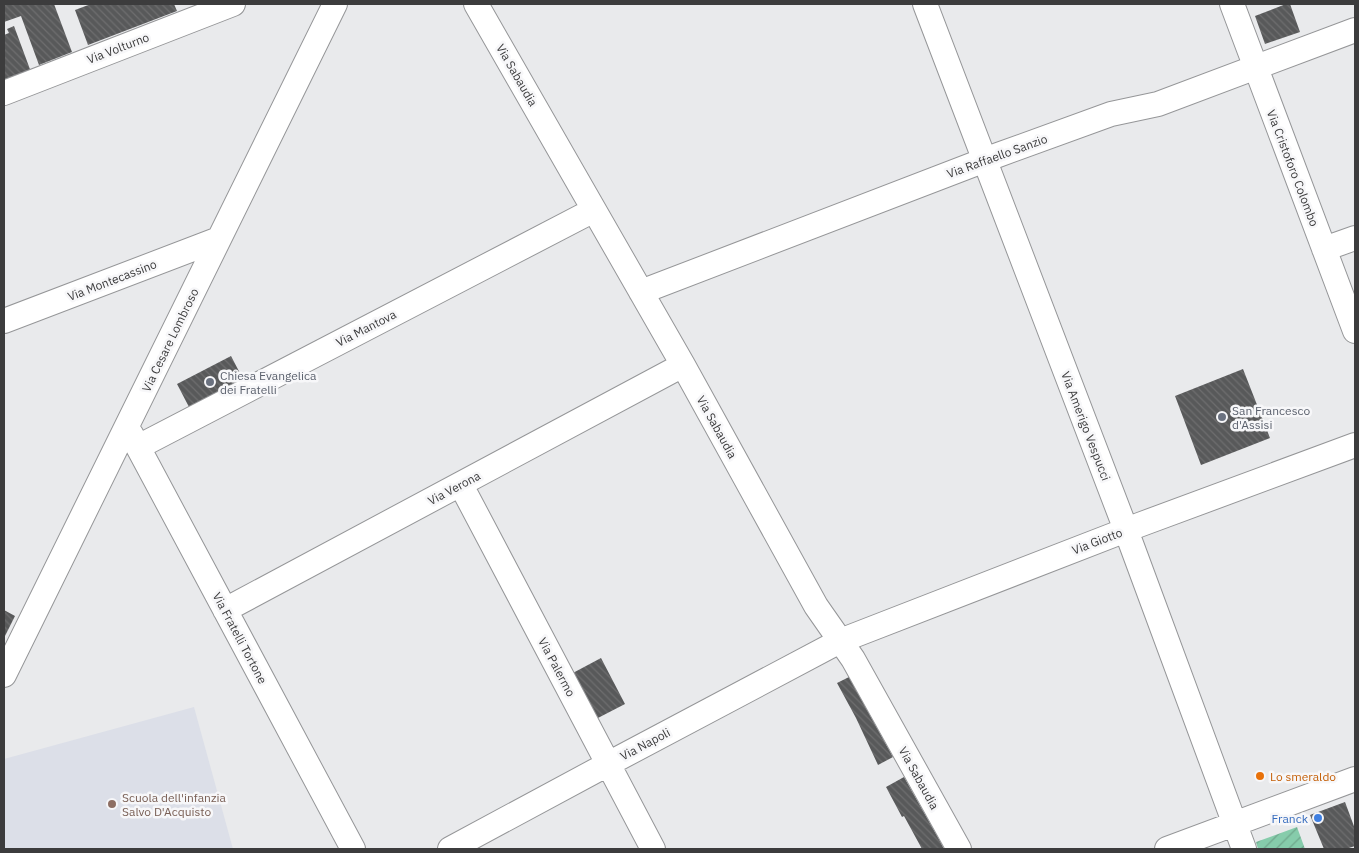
<svg xmlns="http://www.w3.org/2000/svg" width="1359" height="853" font-family="'IBM Plex Sans',sans-serif">
	<style>
		.built { fill: #dcdfe8 }
		.garden { fill: url(#garden-furrows) }
		.building { fill: url(#building-back-hatch) }
		.lines { fill: none; stroke-linecap: round; stroke-linejoin: round }
		.street-casing { stroke: #959698; stroke-width: 26 }
		.street { stroke: #fff; stroke-width: 24 }
		.worship-dot { fill: #6b7280; stroke: #f7f7f9; stroke-width: 2 }
		.food-dot { fill: #e8710a; stroke: #f7f7f9; stroke-width: 2 }
		.education-dot { fill: #8d6e63; stroke: #f7f7f9; stroke-width: 2 }
		.shop-dot { fill: #3f7fe0; stroke: #f7f7f9; stroke-width: 2 }
		.labels { text-anchor: middle; dominant-baseline: central; stroke-width: 5; stroke-linejoin: round; paint-order: stroke }
		.street-label { font-size: 12px; fill: #3c3c3d; stroke: #f7f7f9 }
		.worship-label { font-size: 12px; fill: #5b616d; stroke: #f7f7f9; text-anchor: start }
		.food-label { font-size: 12px; fill: #c56008; stroke: #f7f7f9; text-anchor: start }
		.education-label { font-size: 12px; fill: #785e54; stroke: #f7f7f9; text-anchor: start }
		.shop-label { font-size: 12px; fill: #366cbe; stroke: #f7f7f9; text-anchor: end }
	</style>
	<defs>
		<pattern id="garden-furrows" width="10" height="10" patternUnits="userSpaceOnUse" patternTransform="scale(1.25)"><rect width="10" height="10" fill="#86ccab"/><path d="M-1 1l2-2M0 10L10 0M9 11l2-2" fill="none" stroke="#6fa78c"/></pattern>
		<pattern id="building-back-hatch" width="6" height="6" patternUnits="userSpaceOnUse" patternTransform="scale(1.25)"><rect width="6" height="6" fill="#58595a"/><path d="M-1 5l2 2M0 0l6 6M5-1l2 2" fill="none" stroke="#6e6e6f"/></pattern>
	</defs>
	<rect width="100%" height="100%" fill="#e9eaec"/>
	<path class="built" d="M194,707L233,849H4V759Z"/>
	<path class="garden" d="M1297,827L1305,849H1258L1256,842Z"/>
	<path class="building" d="M4,4H54L72,52L39,65L21,16L4,22Z
		M91,4H174L177,11L88,45L75,10Z
		M1286,4H1290L1300,32L1265,44L1255,16Z
		M14,26L31,72L5,82L4,35L9,33L7,29Z
		M231,356L243,379L189,407L177,384Z
		M1243,369L1270,438L1201,465L1175,396Z
		M4,610L15,616L4,638Z
		M601,658L625,704L596,719L571,674Z
		M849,677L893,757L878,765L856,718L837,683Z
		M904,777L940,841L944,849H922L904,816L902,817L886,787Z
		M1345,802L1355,829V846L1346,849H1324L1310,815Z"/>
	<g class="lines">
		<g class="street-casing">
			<path id="street" d="M476,4L683,365L816,606L853,659L959,849
				M925,4L1126,530L1244,849
				M1232,4L1355,331
				M4,93L233,4
				M1324,249L1355,238
				M641,292L998,155L1111,114L1158,104L1355,30
				M4,321L219,239
				M131,434L353,849
				M138,447L594,210
				M461,485L653,849
				M225,610L683,365
				M4,675L335,4
				M450,849L608,764L840,641L1139,525L1355,445
				M1167,849L1355,779"/>
		</g>
		<use href="#street" class="street"/>
	</g>
	<g class="worship-dot">
		<circle cx="210" cy="382" r="5"/>
		<circle cx="1222" cy="417" r="5"/>
	</g>
	<circle class="food-dot" cx="1260" cy="776" r="5"/>
	<circle class="education-dot" cx="112" cy="804" r="5"/>
	<circle class="shop-dot" cx="1318" cy="818" r="5"/>
	<g class="labels">
		<g class="street-label">
			<text transform="translate(118 48) rotate(-21)">Via Volturno</text>
			<text transform="translate(517 75) rotate(60)">Via Sabaudia</text>
			<text transform="translate(997 156) rotate(-20)">Via Raffaello Sanzio</text>
			<text transform="translate(1293 168) rotate(69)">Via Cristoforo Colombo</text>
			<text transform="translate(112 280) rotate(-21)">Via Montecassino</text>
			<text transform="translate(366 328) rotate(-27)">Via Mantova</text>
			<text transform="translate(170 340) rotate(-64)">Via Cesare Lombroso</text>
			<text transform="translate(1086 426) rotate(69)">Via Amerigo Vespucci</text>
			<text transform="translate(717 427) rotate(61)">Via Sabaudia</text>
			<text transform="translate(454 488) rotate(-28)">Via Verona</text>
			<text transform="translate(1097 541) rotate(-21)">Via Giotto</text>
			<text transform="translate(240 638) rotate(62)">Via Fratelli Tortone</text>
			<text transform="translate(557 667) rotate(62)">Via Palermo</text>
			<text transform="translate(645 744) rotate(-28)">Via Napoli</text>
			<text transform="translate(919 778) rotate(61)">Via Sabaudia</text>
		</g>
		<g class="worship-label">
			<text x="220" y="375">Chiesa Evangelica<tspan x="220" dy="14">dei Fratelli</tspan></text>
			<text x="1232" y="410">San Francesco<tspan x="1232" dy="14">d'Assisi</tspan></text>
		</g>
		<g class="food-label">
			<text x="1270" y="776">Lo smeraldo</text>
		</g>
		<g class="education-label">
			<text x="122" y="797">Scuola dell'infanzia<tspan x="122" dy="14">Salvo D'Acquisto</tspan></text>
		</g>
		<g class="shop-label">
			<text x="1308" y="818">Franck</text>
		</g>
	</g>
	<rect width="1359" height="853" fill="none" stroke="#3c3c3d" stroke-width="10"/>
</svg>
